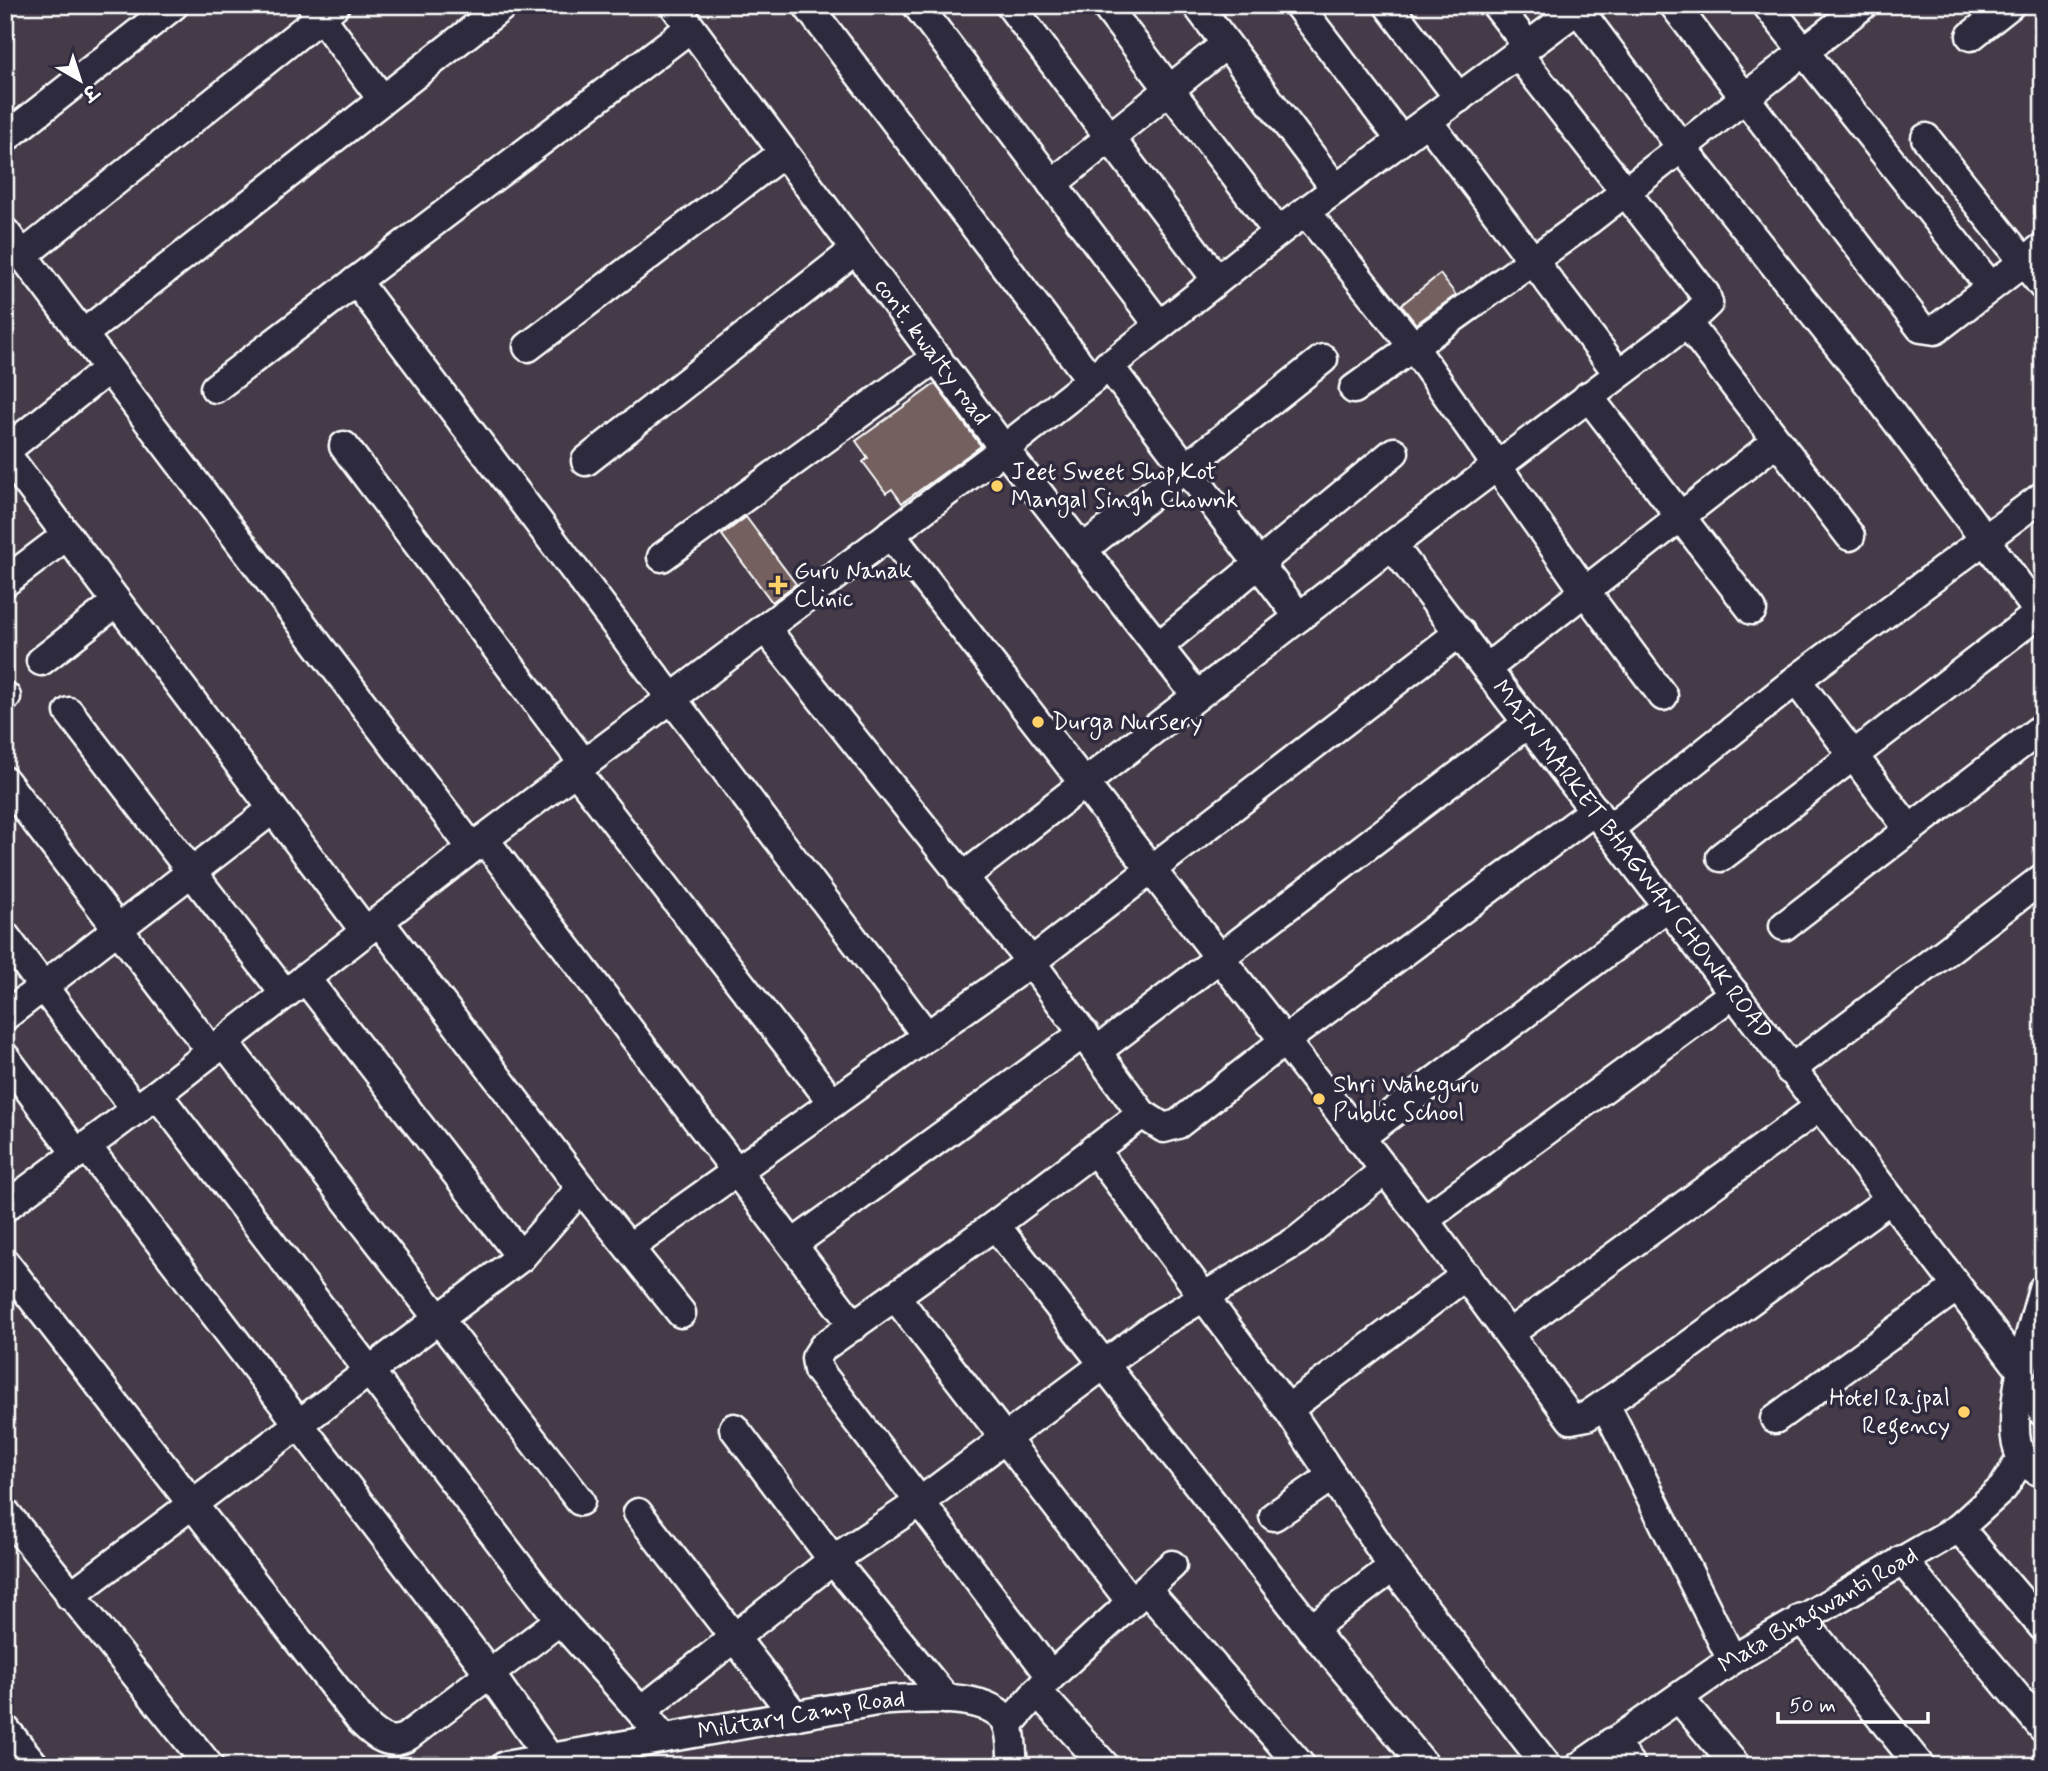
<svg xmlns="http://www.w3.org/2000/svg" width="2048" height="1771" font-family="Mynerve,'Playpen Sans Deva',sans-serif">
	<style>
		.building { fill: #746161; stroke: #fff; stroke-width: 2 }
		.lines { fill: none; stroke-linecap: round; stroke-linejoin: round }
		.minor-casing { stroke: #fff; stroke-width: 33 }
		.minor { stroke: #2f2a3d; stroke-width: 28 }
		.poi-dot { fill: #ffd166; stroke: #2f2a3d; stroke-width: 2.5 }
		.labels { text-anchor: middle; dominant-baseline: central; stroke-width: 7; stroke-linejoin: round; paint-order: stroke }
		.street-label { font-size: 24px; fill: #fff; stroke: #2f2a3d }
		.poi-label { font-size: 24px; fill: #fff; stroke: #2f2a3d; text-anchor: start }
	</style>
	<rect width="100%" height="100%" fill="#443a48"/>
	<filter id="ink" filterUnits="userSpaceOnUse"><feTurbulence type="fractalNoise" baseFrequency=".0143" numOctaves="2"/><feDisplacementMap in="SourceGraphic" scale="14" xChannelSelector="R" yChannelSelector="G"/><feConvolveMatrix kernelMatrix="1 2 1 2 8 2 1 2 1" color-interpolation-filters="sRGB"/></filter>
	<g filter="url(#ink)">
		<path class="building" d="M1440,274L1456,295L1416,324L1401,305Z
			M935,384L981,446L902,503L892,489L886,493L863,462L868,458L856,441Z
			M746,517L796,584L772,602L722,535Z"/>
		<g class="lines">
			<g class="minor-casing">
				<g id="minor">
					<path d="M312,5L382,99"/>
					<path id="s1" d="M674,5L1004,449L1196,695"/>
					<path d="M807,5L1090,378"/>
					<path d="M917,5L1159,325"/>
					<path d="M1010,5L1217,280"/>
					<path d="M1105,5L1278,232"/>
					<path d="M1197,5L1336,189"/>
					<path d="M1298,5L1401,140"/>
					<path d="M1388,5L1459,98"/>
					<path d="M1496,5L1528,46"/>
					<path d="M1674,5L1921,328L1935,330L2043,247"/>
					<path d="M1767,5L1990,286"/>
					<path d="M1578,9L1682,148L1870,385L2043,618"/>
					<path d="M1971,36L2010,5"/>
					<path d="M1428,122L1618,373"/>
					<path d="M5,138L174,5"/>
					<path d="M1926,138L2043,286"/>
					<path d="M1052,184L1226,44"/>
					<path d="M1306,212L1412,345L1584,590L1663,696"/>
					<path d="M5,232L472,848"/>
					<path d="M22,256L335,5"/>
					<path d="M356,281L927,1036"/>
					<path d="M1687,323L1850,536"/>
					<path d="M82,335L504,5"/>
					<path d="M528,347L782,154"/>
					<path d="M1108,365L1299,617"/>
					<path d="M215,388L690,28"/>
					<path d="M1354,389L1589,220L1863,5"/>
					<path d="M1588,396L1752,610"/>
					<path d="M344,446L584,764"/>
					<path d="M5,451L108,369"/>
					<path d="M5,453L365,931"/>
					<path d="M586,461L855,250"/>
					<path d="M890,534L1424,1220L1571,1419L1587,1416L1666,1362L1890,1199"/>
					<path d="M1392,545L1687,323L1708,303L1705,294L1518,54"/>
					<path d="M1082,550L1323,359"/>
					<path d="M662,557L937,357"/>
					<path d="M5,582L67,535"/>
					<path d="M1159,646L1394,452"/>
					<path d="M41,661L117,602"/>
					<path d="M1487,668L1777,441"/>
					<path d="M1796,680L1909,829"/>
					<path d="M5,696L6,697"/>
					<path d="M69,712L285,994"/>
					<path d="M576,771L833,1103"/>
					<path d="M5,781L212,1052"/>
					<path d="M1609,829L1796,680L2043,496"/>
					<path d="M484,839L854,1326"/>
					<path d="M1721,857L2043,610"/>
					<path id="s2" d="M962,878L1392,545L2021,1370"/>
					<path d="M379,921L581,1188L681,1313"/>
					<path d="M1784,926L2043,727"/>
					<path d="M5,936L136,1110"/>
					<path d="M305,978L521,1257"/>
					<path d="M5,1016L273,809"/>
					<path d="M224,1042L580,1501"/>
					<path d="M1097,1051L1528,723"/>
					<path d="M5,1057L77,1154"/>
					<path d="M1790,1070L2043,878"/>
					<path d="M157,1094L560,1620L658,1731"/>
					<path d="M1142,1114L1164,1128L1178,1124L1283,1042L1595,810"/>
					<path d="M1359,1138L1668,906"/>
					<path d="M87,1147L490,1674L550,1759"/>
					<path d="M1094,1149L1291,1414L1393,1567L1547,1766"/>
					<path d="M5,1207L157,1094L484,839L1004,449L1278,232L1583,5"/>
					<path d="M1424,1220L1734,993"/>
					<path d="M995,1225L1311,1629L1425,1766"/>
					<path d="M793,1244L1084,1033"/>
					<path d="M630,1247L1031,962L1460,632"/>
					<path d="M5,1263L361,1721C374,1734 389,1748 408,1736L560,1620"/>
					<path d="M2043,1289C2033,1326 2002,1422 2021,1456C2026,1464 2035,1470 2043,1473"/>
					<path d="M895,1296L1131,1602"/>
					<path d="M1510,1333L1819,1107"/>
					<path d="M2043,1389V1412"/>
					<path d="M1605,1404L1732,1660"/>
					<path d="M1288,1409L1466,1275"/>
					<path d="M1775,1419L1957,1287"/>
					<path d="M734,1428L833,1560L946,1699"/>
					<path d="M5,1512L209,1766"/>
					<path d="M638,1513L795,1716"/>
					<path d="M1274,1516L1331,1477"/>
					<path d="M1959,1528L2043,1627"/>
					<path d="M1902,1560L2043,1728"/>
					<path d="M1146,1589L1301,1766"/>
					<path d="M70,1596L521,1257L581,1188"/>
					<path d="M1801,1618L1920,1766"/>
					<path d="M1311,1629L1393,1567"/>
					<path d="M1051,1676L920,1502L1157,1325L1298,1240L1385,1170"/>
					<path d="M1037,1691L1105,1766"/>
					<path d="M1679,1698L1736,1766"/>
					<path d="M641,1711L833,1560L920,1502L818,1370L816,1358L823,1347L995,1225L1142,1114L1031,962L765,628"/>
					<path d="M1008,1725L1051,1676L1172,1565"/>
					<path d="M5,1729L35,1766"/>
					<path d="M1612,1742L1631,1766"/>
					<path id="s3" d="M505,1766L877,1701C908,1699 982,1691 1004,1718C1013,1729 1011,1752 1013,1766"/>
					<path id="s4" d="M1580,1766L1732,1660L1959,1528L2003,1488L2022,1457"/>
				</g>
			</g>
			<use href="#minor" class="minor"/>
		</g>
	</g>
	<g class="poi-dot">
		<circle cx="997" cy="486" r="7"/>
		<path d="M774.5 574.5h7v7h7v7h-7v7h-7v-7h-7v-7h7z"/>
		<circle cx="1038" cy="722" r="7"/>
		<circle cx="1319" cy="1099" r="7"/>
		<circle cx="1964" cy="1412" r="7"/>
	</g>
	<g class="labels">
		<g class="street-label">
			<text stroke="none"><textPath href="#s1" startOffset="432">cont. kwalty road</textPath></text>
			<text stroke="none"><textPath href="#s2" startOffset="940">MAIN MARKET BHAGWAN CHOWK ROAD</textPath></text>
			<text stroke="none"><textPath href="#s4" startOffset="285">Mata Bhagwanti Road</textPath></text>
			<text stroke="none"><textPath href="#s3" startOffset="301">Military Camp Road</textPath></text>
		</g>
		<g class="poi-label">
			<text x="1011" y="472">Jeet Sweet Shop,Kot<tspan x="1011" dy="28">Mangal Singh Chownk</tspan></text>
			<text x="794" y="571">Guru Nanak<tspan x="794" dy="28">Clinic</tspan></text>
			<text x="1052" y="722">Durga Nursery</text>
			<text x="1333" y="1085">Shri Waheguru<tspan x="1333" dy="28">Public School</tspan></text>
			<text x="1950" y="1398" text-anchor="end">Hotel Rajpal<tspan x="1950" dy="28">Regency</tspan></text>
		</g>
	</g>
	<rect width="2048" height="1771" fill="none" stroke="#2f2a3d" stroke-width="28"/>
	<rect x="14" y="14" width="2020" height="1743" fill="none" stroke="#fff" stroke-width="2.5" filter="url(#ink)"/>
	<g transform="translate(80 80) rotate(141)" stroke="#2f2a3d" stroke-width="5" paint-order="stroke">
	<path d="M0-5L12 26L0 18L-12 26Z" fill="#ffffff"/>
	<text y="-10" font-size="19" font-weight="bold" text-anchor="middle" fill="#ffffff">उ</text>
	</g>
	<path d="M1778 1712v10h150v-10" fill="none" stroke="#ffffff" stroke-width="3.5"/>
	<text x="1789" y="1712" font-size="21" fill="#ffffff" stroke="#2f2a3d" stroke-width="5" paint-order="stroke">50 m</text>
</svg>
